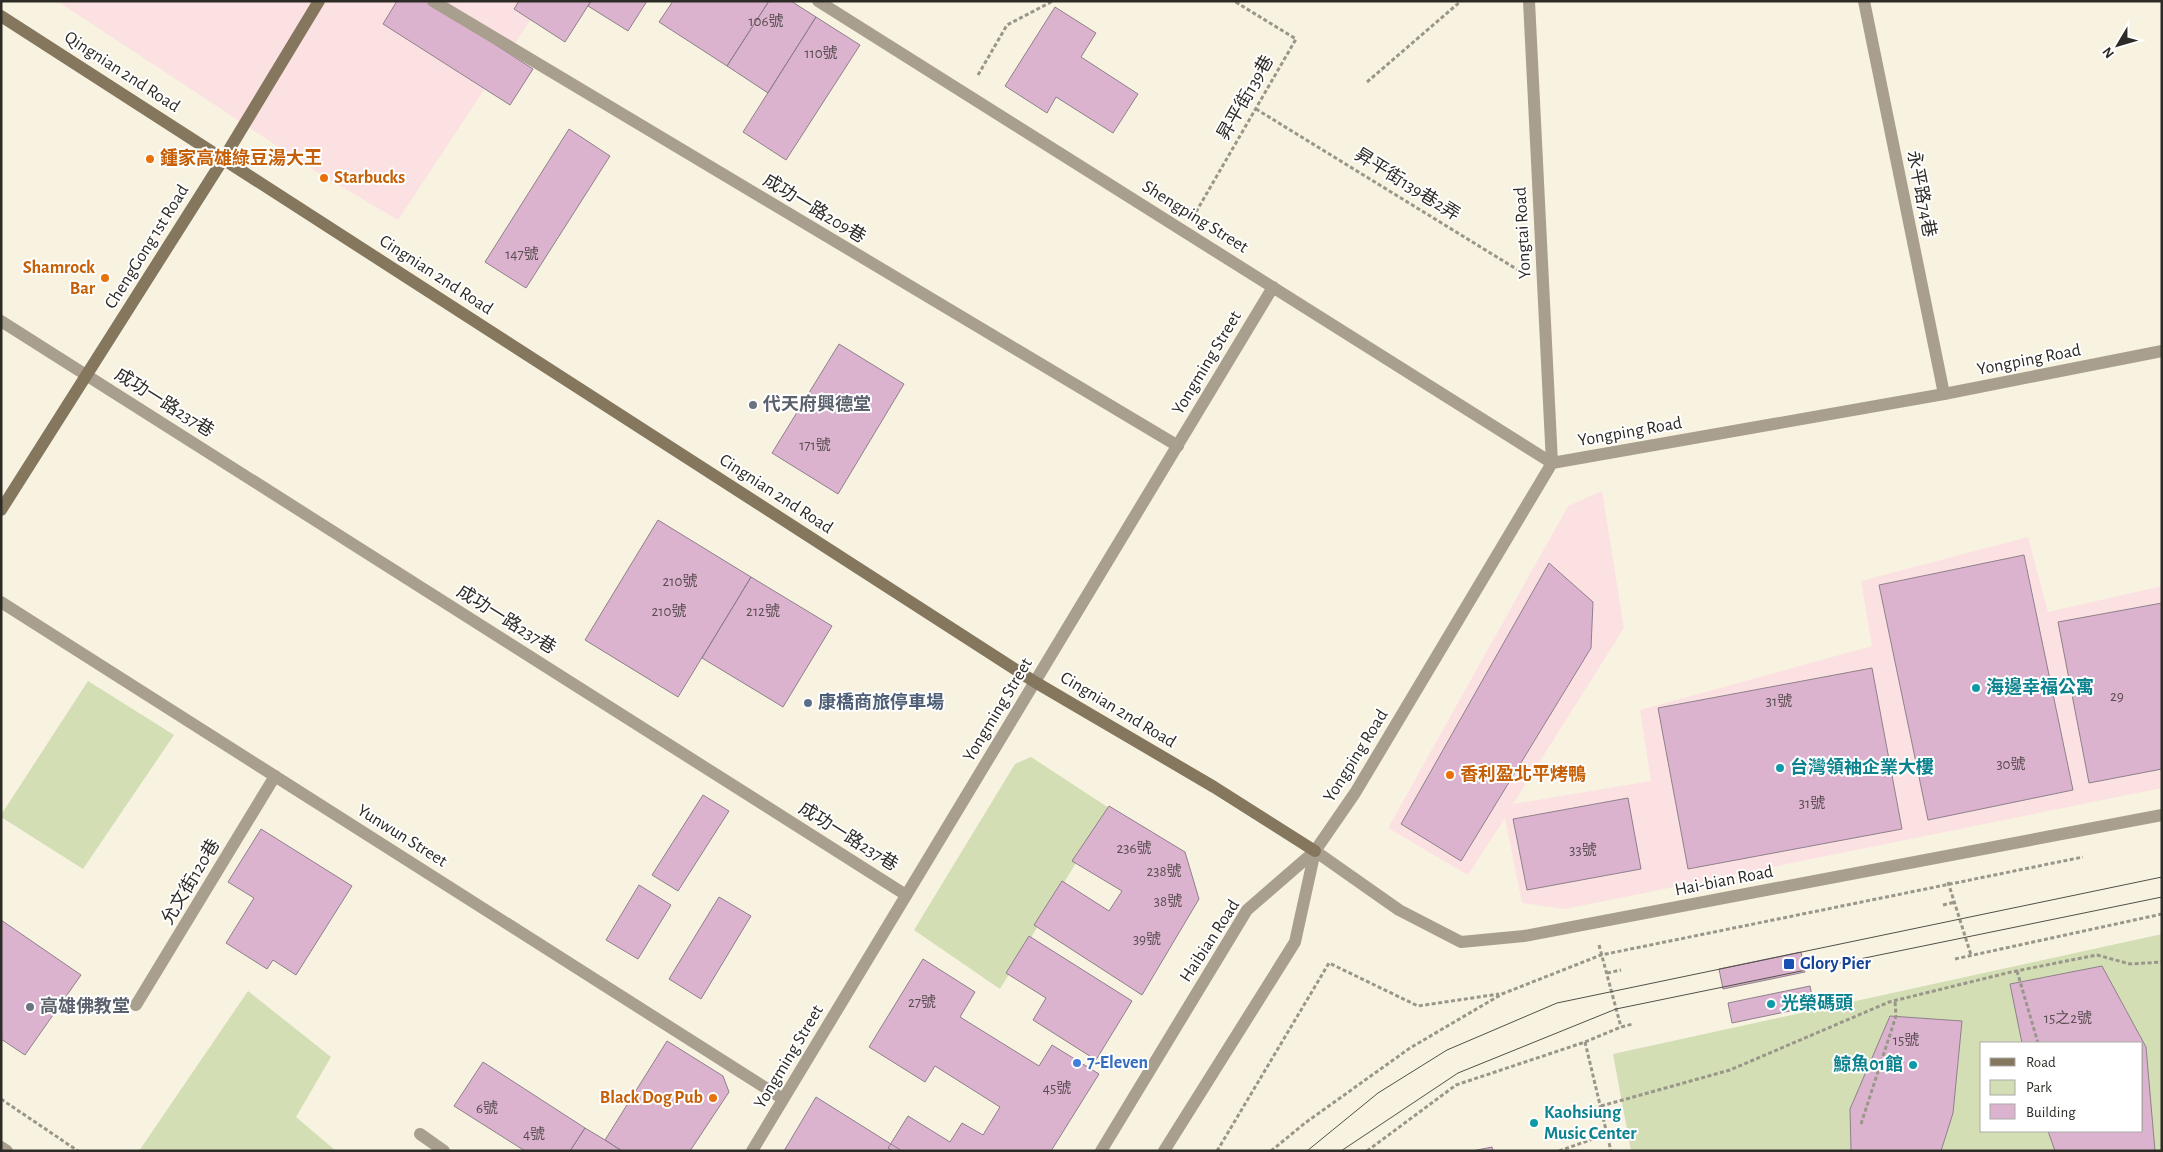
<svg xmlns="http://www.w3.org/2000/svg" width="2163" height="1152" font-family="'Alegreya Sans','Noto Sans TC',sans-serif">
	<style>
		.commercial { fill: #fce1e2 }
		.green { fill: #d3deb5; fill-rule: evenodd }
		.building { fill: #dcb3cf; stroke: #8e808a }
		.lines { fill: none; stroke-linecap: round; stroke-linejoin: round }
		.path { stroke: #9a968a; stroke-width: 3; stroke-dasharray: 4 2.5; stroke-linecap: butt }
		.lane { stroke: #a99f8e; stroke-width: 12 }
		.street { stroke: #a99f8e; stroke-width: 12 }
		.secondary { stroke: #85775e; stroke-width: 12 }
		.tram { stroke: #535048; stroke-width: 1 }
		.food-dot { fill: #e8710a; stroke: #fff; stroke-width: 2 }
		.worship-dot { fill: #6b7280; stroke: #fff; stroke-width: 2 }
		.culture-dot { fill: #0f9aa8; stroke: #fff; stroke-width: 2 }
		.service-dot { fill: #5c6f8a; stroke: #fff; stroke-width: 2 }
		.transit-dot { fill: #1a4fb4; stroke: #fff; stroke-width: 2 }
		.shop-dot { fill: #3f7fe0; stroke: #fff; stroke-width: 2 }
		.labels { text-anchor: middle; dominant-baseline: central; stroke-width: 4; stroke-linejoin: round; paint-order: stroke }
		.number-label { font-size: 15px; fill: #594d50 }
		.street-label { font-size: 18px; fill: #2d2b25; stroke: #fff }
		.food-label { font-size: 18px; font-weight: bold; fill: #c56008; stroke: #fff; text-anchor: start }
		.worship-label { font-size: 18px; font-weight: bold; fill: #5b616d; stroke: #fff; text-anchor: start }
		.culture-label { font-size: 18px; font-weight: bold; fill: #0d838f; stroke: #fff; text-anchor: start }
		.service-label { font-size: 18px; font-weight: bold; fill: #4e5e75; stroke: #fff; text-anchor: start }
		.transit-label { font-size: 18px; font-weight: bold; fill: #164399; stroke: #fff; text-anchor: start }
		.shop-label { font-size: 18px; font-weight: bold; fill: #366cbe; stroke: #fff; text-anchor: start }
	</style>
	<rect width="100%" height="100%" fill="#f8f2e1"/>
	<path class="commercial" d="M57,1H543L398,220L315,171Z
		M1602,491L1624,628L1513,804L1651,781L1640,710L1872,646L1861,581L2028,537L2048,612L2162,586V788L1565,909L1522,903L1505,818L1468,875L1388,828L1568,506Z"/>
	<path class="green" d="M88,681L174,735L83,869L1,817V815Z
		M1031,757L1109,808L1000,989L914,930L1015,764Z
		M2162,934V1151H1631L1613,1054ZM1982,1043H2142V1131H1982Z
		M248,991L331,1057L296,1117L336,1151H139Z"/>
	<path class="building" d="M397,1H428L533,69L510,105L383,24Z
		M519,1H591L565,42L514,9Z
		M591,1H647L628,31L588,6Z
		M673,1H769L727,66L659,22Z
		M769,1H791L816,17L768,93L727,66Z
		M1055,7L1096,33L1081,57L1138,94L1113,133L1056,97L1047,113L1005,86Z
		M816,17L860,45L786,160L743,132Z
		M569,129L610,156L526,288L485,262Z
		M839,344L904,384L838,494L772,453Z
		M658,520L751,577L678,697L585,640Z
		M2024,555L2073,790L1928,820L1879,585Z
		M1549,563L1593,602L1591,648L1461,861L1401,824Z
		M751,577L832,626L783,707L702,658Z
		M2162,603V769L2089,783L2058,622Z
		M1872,668L1902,829L1688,869L1658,708Z
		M703,795L729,811L678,891L652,875Z
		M1628,798L1641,869L1527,890L1513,819Z
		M1109,806L1185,852L1199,899L1142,995L1034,925L1062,881L1109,911L1122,891L1072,861Z
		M261,829L352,886L296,975L273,960L267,969L226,943L254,898L228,882Z
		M639,885L671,905L638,959L606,940Z
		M719,897L751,916L701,999L669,979Z
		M1,920L81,975L25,1055L1,1039Z
		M1029,936L1132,1001L1096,1060L1033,1020L1046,998L1006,973Z
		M1801,952L1805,972L1723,989L1719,969Z
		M923,959L975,992L960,1017L1039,1066L1052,1045L1099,1074L1051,1151H893L888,1148L908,1116L950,1142L962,1123L983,1135L1000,1107L935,1066L925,1082L869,1047Z
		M2102,966L2146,1047L2155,1151H2055L2048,1131H2142V1043H2022L2010,984Z
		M1810,986L1814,1006L1732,1023L1728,1003Z
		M1890,1016L1962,1021L1953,1113L1941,1151H1851L1850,1109Z
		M667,1041L723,1076L729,1092L690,1151H622L605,1140Z
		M483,1062L585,1128L570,1151H525L454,1106Z
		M816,1097L902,1151H784Z
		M585,1128L605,1140L622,1151H570Z
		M1492,1147L1493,1151H1472Z"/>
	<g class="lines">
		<path class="path" d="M978,75L1007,25L1053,1
			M1367,82L1461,1
			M1256,109L1518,270
			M1196,212L1296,39L1234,1
			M1948,882L1971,955
			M1943,905L1955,902
			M1599,945L1621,1027
			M1955,959L2162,914
			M2017,971L2038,1043
			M1607,973L1621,970
			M1585,1042L1611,1151
			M1,1099L78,1151
			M1601,1106L1730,1070L1889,1002L2011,972L2097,955L2130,964L2162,962
			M1861,1124L1896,1016L1895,1001
			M1217,1151L1329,963L1418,1006L1499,994
			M1271,1151L1305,1123L1410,1048L1502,994L1601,955L2083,857
			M1367,1151L1456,1085L1585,1042L1621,1027L1633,1024
			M1559,1151L1607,1134"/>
		<path class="lane" d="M433,1L1178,446
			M1864,1L1944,394
			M1,321L906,895
			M136,1005L275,776
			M420,1134L444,1151"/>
		<path class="street" d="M818,1L1552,463
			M1529,1L1552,463
			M1,602L783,1099
			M1315,851L1399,910L1461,942L1524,936L2162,815
			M1,1147L7,1151
			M752,1151L1273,287
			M1101,1151L1247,910L1315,851L1355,793L1552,463L1944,394L2162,351
			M1164,1151L1295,942L1315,851"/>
		<path class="secondary" d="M1,16L1035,682L1214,787L1315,851
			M1,510L224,158L319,1"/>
		<path class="tram" d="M1307,1151L1378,1093L1447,1050L1557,1003L2162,877
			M1341,1151L1458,1073L1616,1009L2162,897"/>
	</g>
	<g class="food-dot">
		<circle cx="150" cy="159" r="5"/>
		<circle cx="324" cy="178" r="5"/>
		<circle cx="105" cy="278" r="5"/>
		<circle cx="1450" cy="775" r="5"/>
		<circle cx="713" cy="1098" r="5"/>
	</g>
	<g class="worship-dot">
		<circle cx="753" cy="405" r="5"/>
		<circle cx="30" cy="1007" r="5"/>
	</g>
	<g class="culture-dot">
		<circle cx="1976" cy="688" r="5"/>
		<circle cx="1780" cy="768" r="5"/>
		<circle cx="1771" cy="1004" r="5"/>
		<circle cx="1913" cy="1065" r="5"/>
		<circle cx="1534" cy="1123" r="5"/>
	</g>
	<circle class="service-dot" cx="808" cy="703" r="5"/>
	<rect class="transit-dot" x="1783" y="958" width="12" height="12" rx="2.5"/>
	<circle class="shop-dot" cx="1077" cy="1063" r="5"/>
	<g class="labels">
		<g class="number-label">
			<text x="766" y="21">106號</text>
			<text x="821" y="53">110號</text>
			<text x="522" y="254">147號</text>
			<text x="815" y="445">171號</text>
			<text x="680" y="581">210號</text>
			<text x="669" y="611">210號</text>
			<text x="763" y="611">212號</text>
			<text x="2117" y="696">29</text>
			<text x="1779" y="701">31號</text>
			<text x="2011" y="764">30號</text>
			<text x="1812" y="803">31號</text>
			<text x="1134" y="848">236號</text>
			<text x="1583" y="850">33號</text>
			<text x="1164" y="871">238號</text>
			<text x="1168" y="901">38號</text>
			<text x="1147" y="939">39號</text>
			<text x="922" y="1002">27號</text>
			<text x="2068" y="1018">15之2號</text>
			<text x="1906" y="1040">15號</text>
			<text x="1057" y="1088">45號</text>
			<text x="487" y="1108">6號</text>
			<text x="534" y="1134">4號</text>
		</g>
		<g class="street-label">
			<text transform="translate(122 72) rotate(33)">Qingnian 2nd Road</text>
			<text transform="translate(1246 98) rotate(-60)">昇平街139巷</text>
			<text transform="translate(1407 185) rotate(32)">昇平街139巷2弄</text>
			<text transform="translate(1921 194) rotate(79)">永平路74巷</text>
			<text transform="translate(814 209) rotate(31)">成功一路209巷</text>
			<text transform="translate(1195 217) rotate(32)">Shengping Street</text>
			<text transform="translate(1523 233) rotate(-93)">Yongtai Road</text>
			<text transform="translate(147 247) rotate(-58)">ChengGong 1st Road</text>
			<text transform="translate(436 275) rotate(33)">Cingnian 2nd Road</text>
			<text transform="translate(2029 360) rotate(-11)">Yongping Road</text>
			<text transform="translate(1207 363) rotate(-59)">Yongming Street</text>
			<text transform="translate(164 403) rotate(32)">成功一路237巷</text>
			<text transform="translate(1630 432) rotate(-10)">Yongping Road</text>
			<text transform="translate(776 494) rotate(33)">Cingnian 2nd Road</text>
			<text transform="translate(506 620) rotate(32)">成功一路237巷</text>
			<text transform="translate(998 710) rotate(-59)">Yongming Street</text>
			<text transform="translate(1118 710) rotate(31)">Cingnian 2nd Road</text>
			<text transform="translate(1356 756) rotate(-58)">Yongping Road</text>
			<text transform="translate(402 836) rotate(32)">Yunwun Street</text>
			<text transform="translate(848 837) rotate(32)">成功一路237巷</text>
			<text transform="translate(1724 881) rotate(-11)">Hai-bian Road</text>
			<text transform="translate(191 882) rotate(-59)">允文街120巷</text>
			<text transform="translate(1210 941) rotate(-57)">Haibian Road</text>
			<text transform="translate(789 1057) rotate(-59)">Yongming Street</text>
		</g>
		<g class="food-label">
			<text x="160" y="159">鍾家高雄綠豆湯大王</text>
			<text x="334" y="178">Starbucks</text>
			<text x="95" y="268" text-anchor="end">Shamrock<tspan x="95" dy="21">Bar</tspan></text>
			<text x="1460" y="775">香利盈北平烤鴨</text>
			<text x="703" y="1098" text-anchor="end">Black Dog Pub</text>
		</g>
		<g class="worship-label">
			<text x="763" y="405">代天府興德堂</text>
			<text x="40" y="1007">高雄佛教堂</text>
		</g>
		<g class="culture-label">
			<text x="1986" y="688">海邊幸福公寓</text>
			<text x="1790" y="768">台灣領袖企業大樓</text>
			<text x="1781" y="1004">光榮碼頭</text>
			<text x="1903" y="1065" text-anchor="end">鯨魚01館</text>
			<text x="1544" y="1113">Kaohsiung<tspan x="1544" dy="21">Music Center</tspan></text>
		</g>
		<g class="service-label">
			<text x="818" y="703">康橋商旅停車場</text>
		</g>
		<g class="transit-label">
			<text x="1800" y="964">Glory Pier</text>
		</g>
		<g class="shop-label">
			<text x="1087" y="1063">7-Eleven</text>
		</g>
	</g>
	<rect width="2163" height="1152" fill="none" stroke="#2d2b25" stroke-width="5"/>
	<rect x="1980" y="1042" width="162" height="90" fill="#ffffff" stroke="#abaaa8"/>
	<rect x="1990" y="1058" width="25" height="8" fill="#85775e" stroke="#abaaa8"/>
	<text x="2026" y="1067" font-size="15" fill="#2d2b25">Road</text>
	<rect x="1990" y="1080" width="25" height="15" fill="#d3deb5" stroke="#abaaa8"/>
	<text x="2026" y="1092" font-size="15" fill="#2d2b25">Park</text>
	<rect x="1990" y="1104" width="25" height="15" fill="#dcb3cf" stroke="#abaaa8"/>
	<text x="2026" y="1117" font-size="15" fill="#2d2b25">Building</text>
	<g transform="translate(2118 45) rotate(232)" stroke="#ffffff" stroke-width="4" paint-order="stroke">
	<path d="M0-4L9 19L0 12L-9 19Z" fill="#2d2b25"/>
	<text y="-8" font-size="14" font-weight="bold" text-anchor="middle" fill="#2d2b25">N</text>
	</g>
</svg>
